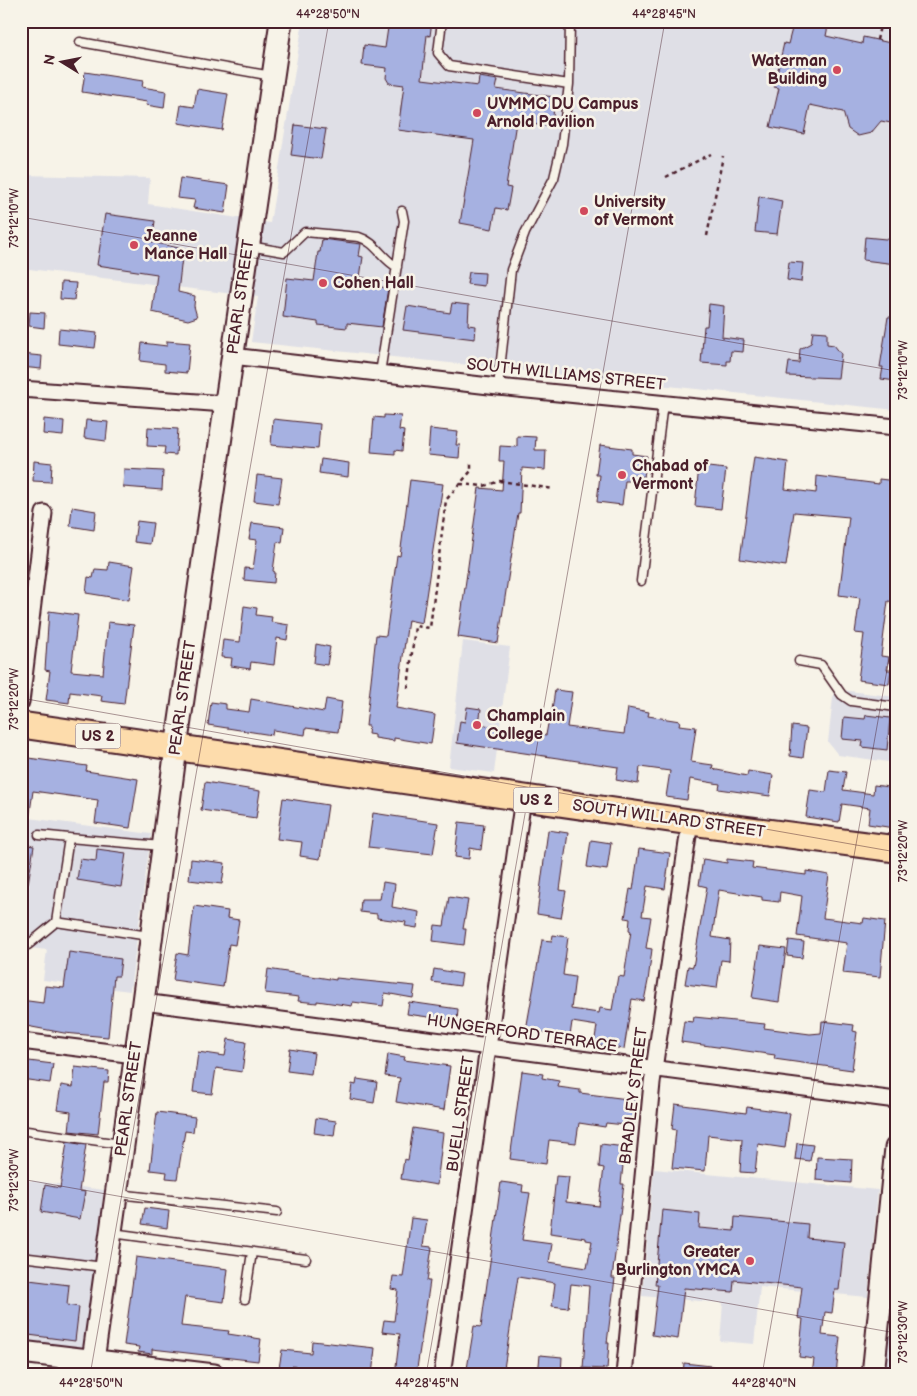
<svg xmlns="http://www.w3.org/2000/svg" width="917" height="1396" font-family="'Balsamiq Sans',sans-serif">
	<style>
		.built { fill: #dfdfe6 }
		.building { fill: #a6b1e1; stroke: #4a1f2b }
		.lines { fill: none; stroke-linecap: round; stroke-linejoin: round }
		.lane-casing { stroke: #4a1f2b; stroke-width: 11 }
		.street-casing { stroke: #4a1f2b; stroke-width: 19 }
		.secondary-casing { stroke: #4a1f2b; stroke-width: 25 }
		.primary-casing { stroke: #4a1f2b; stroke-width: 29 }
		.path { stroke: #4a1f2b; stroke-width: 2.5; stroke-dasharray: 4 4; stroke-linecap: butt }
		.lane { stroke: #f7f3e8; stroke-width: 8 }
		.street { stroke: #f7f3e8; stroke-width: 15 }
		.secondary { stroke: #f7f3e8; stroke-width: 21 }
		.primary { stroke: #fddcac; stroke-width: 25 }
		.ticks { fill: none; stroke: #4a1f2b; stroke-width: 1; stroke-opacity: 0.45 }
		.poi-dot { fill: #d1495b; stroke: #f7f3e8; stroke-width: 2 }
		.labels { text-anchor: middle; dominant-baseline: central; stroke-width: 5; stroke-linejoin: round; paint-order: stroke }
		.shield { fill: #f7f3e8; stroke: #7e5f64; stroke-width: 1 }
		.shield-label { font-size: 15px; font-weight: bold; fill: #4a1f2b }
		.poi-label { font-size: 16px; font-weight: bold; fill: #4a1f2b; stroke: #f7f3e8; text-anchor: start }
		.street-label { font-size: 16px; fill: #4a1f2b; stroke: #f7f3e8 }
		.neatline { fill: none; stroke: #4a1f2b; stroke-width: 2 }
		.ticks-label { font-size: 12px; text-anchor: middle; fill: #4a1f2b }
	</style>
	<rect width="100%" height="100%" fill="#f7f3e8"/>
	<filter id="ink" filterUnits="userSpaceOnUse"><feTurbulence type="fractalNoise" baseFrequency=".02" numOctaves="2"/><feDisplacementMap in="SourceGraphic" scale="10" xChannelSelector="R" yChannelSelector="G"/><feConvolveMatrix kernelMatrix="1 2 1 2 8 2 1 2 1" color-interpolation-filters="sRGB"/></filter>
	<g filter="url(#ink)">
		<path class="built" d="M303,21H896V410L251,342L258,297L21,268V175L150,178L148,204L270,223Z
			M463,641L510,647L494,773L449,767Z
			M834,689L896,697V763L838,755L828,742Z
			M21,817L151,834L130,991L43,980L47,950L21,947Z
			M654,1169L878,1190L868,1297L760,1287L754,1344L720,1341L723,1303L642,1296Z
			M26,1180L104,1190L83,1352L21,1345V1210Z
			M888,1336L896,1337V1375H885Z"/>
		<path class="building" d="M389,21H432L430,36L427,35L422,79L478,86L479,77L498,80L496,89L554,97L553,121L546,120V126L516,122L506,187L511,188L507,210L496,208L492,229L460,223L474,140L398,130L404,85L389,83L386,78L387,68L362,65L364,45L385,48Z
			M794,21H829L826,36L862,44L863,37L895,44L896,124L881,121L871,133L858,136L848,129L843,112L810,105L804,134L770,127L779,88L774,87L784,43L788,44Z
			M85,72L143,81L142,87L166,91L164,108L146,105L147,102L82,92Z
			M197,89L228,94L222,130L178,123L181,105L194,107Z
			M295,125L326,129L321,159L291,155Z
			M180,178L229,185L225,213L193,208L195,200L177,198Z
			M759,196L782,201L777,234L755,232Z
			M105,214L155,221L152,242L183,249L178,292L195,296L194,306L197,317L188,320L152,312L157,274L97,265Z
			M865,237L896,240V264L863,260Z
			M322,239L361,244L359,256L363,257L359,284L388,288L382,327L347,323V328L318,325V322L283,317L287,278L314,281L318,252H320Z
			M789,262L803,263L801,282L787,280Z
			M469,272L485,273L484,286L467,284Z
			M61,282L76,283L74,300L60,299Z
			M452,303L469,305L468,325L476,326L475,339L403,330L407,306L450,313Z
			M709,304L724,306L722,337L744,340L743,352L731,351L730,361H727V365L701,363L704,326H707Z
			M30,312L45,313L44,328L29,326Z
			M888,317H896V381L881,379L883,367H880Z
			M59,329L97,333L95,348L58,344Z
			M813,331L827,332V344L834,345L841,354L838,378L787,376L789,362L799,363L800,349L811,343Z
			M167,341L190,343L187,373L165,371V364L140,361L142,343L167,346Z
			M21,354L42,356L41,369L21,367Z
			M384,415L401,416L399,430L404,431L402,451L395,450V454L371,452L374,417L384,418Z
			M44,419L64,421L63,436L43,434Z
			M273,419L320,424L318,449L271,445Z
			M86,420L108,422L106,441L84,438Z
			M148,427L178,429L176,455L164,454L165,447L147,446Z
			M430,429L458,432L456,445H460L459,458L428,455Z
			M517,436L536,437L535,450H546L545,470L522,468L520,513H518L498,643L458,637L479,488L502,490L504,461H499L500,446L517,447Z
			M600,445L632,449V454L647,456L644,477L629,475V481H625L622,505L597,502L600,475H596Z
			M754,457L788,462L785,489L816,493L817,476L879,484V479L896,481V602L888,601L881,656L889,657L887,670H891L889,684L858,680L864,634L855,633L860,598L839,595L849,517L794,512L786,566L740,559Z
			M321,459L349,463L348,477L319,473Z
			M34,461L52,463L51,482L33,481Z
			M699,466L726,469L721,509L695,506Z
			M124,469L163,471L162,490L123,487Z
			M257,475L282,478L278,504L254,501Z
			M410,480L443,484L422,623L408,620L396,708L435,715L431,744L394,738V741L375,738V735L368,734L369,726H366L376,635L386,636L397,555L400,556Z
			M72,507L96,511L94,530L70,526Z
			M137,521L153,523L150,544L134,542Z
			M252,523L284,527L282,543L277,542L273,571L275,572L274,583L244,580L245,568L253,569L257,540L249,539Z
			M109,562L134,566L129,600L86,593L88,577L93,578L95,569L108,570Z
			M244,606L257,608L256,615L272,617L271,622L289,625L287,640L277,638L274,665L251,662L250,669L231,666L232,658L221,657L223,640L240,642Z
			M49,611L78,615L71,671L103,674L108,622L134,625L124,704L101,701L102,696L70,692L69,703L46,700L50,671L45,670Z
			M316,644L330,647L327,665L314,663Z
			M555,690L572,692L567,727L624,734L628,708L649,712L648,716L680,721L679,725L696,727L691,762L713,765L712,769L747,776L748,771L773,775L770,796L719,789L720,784L690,779L687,800L666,797L670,771L640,767L638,784L616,780L618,767L457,743L460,721L465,722L467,707L481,709L479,724L546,735L548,724H550Z
			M251,699L324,712L326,699L342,702L338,732L306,728L305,735L273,730L272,735L208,725L211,702L226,704V709L249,712Z
			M866,715L890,718L887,750L862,747L863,741L842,739L844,717L865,719Z
			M792,726L807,728L803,758L790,756Z
			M21,757L87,766L86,771L138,779L130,828L95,823L98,800L33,791L28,826L21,825Z
			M829,770L846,772L843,790L873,794L874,785L896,788L894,828L868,824L870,808L842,804L839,822L806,817L810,790L826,792Z
			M205,782L260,791L256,818L201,810Z
			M283,798L328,805L320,859L300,856L302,842L277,839Z
			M373,813L438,823L433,854L368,847Z
			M459,822L484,825L481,850L470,848L469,859L455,857Z
			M548,830L568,833L560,890L566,891L561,918L537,914Z
			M591,840L611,843L607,870L587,867Z
			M21,844L34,846L28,884L21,883Z
			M97,849L126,853L121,887L77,880L80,859L96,861Z
			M639,849L670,853L665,889L647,886L642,916L651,917L646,948L652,949L648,981L644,1001L632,999L624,1049L594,1044L597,1026L572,1022L570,1036L526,1030L542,940L552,941L553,935L568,937L563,975L575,977L571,1009L599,1013L600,1008L612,1010L618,976L624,977L631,931L629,930L630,919L625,918L630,889L633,890Z
			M191,859L225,863L222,884L189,880Z
			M703,859L727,863V859L753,862L752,868L806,875V871L829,875L823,918L863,923L864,918L885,921L880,977L843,973L847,943L797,936L802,896L780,892L779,902L762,900V897L719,890L712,937L730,940L729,961L721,960L717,988L685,984L688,966L693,967L707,887L699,885Z
			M383,882L395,884L392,907L419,912L417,928L405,926L406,922L377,918V914L360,912L361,899H380Z
			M449,897L468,900L463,929H466L464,945L433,941L435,925L444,926Z
			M194,906L228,911L227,918L239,920L235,945L229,944L223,987L173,980L177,953L188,955Z
			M789,940L804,942L802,958L787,956Z
			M760,946L786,949L779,1002L752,998Z
			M69,952L121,959L119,976H114L108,1037L64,1033L21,1025V1000L43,1003L45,986L64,988Z
			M268,969L336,980V978L415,986L413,998L385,993L383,1006L353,1002L352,1006L317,1001V1003L298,1001L299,997L265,993Z
			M434,969L462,974L460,986L432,982Z
			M409,1002L458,1009L457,1021L407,1014Z
			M694,1017L765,1024L764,1028L810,1034L821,1033L822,1021L854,1025L853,1031L857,1032L852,1070L774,1059L775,1055L681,1042L684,1021L693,1022Z
			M228,1039L246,1042L242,1072L216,1068L212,1094L193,1092L198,1052L225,1056Z
			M290,1049L314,1053L311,1074L287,1071Z
			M388,1054L405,1057L404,1060L450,1066L444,1110L396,1102L400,1078L385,1076Z
			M21,1060L53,1064L50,1083L21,1079Z
			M75,1067L109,1071L108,1082H104L98,1134L69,1131L71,1112L57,1110L61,1085L73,1087Z
			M522,1071L543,1074L542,1078L559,1081L558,1087L580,1090V1093L636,1100L634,1126L606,1123L605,1127L579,1123L576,1143L549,1140L546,1164L510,1159Z
			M357,1079L377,1082L374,1103L350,1099L352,1084L356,1085Z
			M675,1104L746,1113L747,1107L790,1113L785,1148L758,1144L755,1173L740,1172L742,1139L708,1135L705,1171L672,1168L676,1130L672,1129Z
			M157,1112L195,1117L193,1132L185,1131L177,1179L166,1178L167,1172L150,1170Z
			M316,1118L336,1121L334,1136L314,1133Z
			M413,1128L443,1133L437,1185L401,1179L404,1159L408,1160Z
			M67,1142L86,1145L79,1191L85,1192L80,1219L41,1212L45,1185L60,1188Z
			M797,1143L813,1145L810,1161L795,1159Z
			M601,1144L625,1147L621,1184H624L612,1278H615L607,1343H609L607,1369L583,1368L589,1286L571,1284L568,1308L552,1306L555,1283L518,1277L503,1375H466L474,1326L481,1327L501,1182L523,1185L522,1192L530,1193L522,1240L552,1244L549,1262L587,1268L592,1241L586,1240V1238L550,1233L556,1176L569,1177L566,1202L599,1206L604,1168L599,1167Z
			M817,1157L852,1159L851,1183L816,1180Z
			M145,1208L169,1211L167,1228L142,1224Z
			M662,1210L700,1214L699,1228L734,1231L735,1217L808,1224L807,1238L844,1242L839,1290H835L832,1313L825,1312L822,1335L840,1337L836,1375H812L814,1359L799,1357L803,1319L798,1318L802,1287L734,1280L733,1292L684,1288L678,1339L652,1335L658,1285H655Z
			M411,1218L427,1220L423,1246L432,1247L427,1281H430L416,1375H404L395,1374L400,1334L382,1332L384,1320L394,1321L398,1290L391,1289L393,1276L403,1277Z
			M136,1257L228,1269L224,1302L185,1297L181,1326L229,1331L228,1334L261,1339L258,1361L152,1349V1354L138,1352L139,1347L124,1345Z
			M21,1279L69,1285L67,1305L79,1307L75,1341L21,1334Z
			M312,1341L375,1348L372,1375L292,1366L291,1370L279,1368L282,1350L311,1353Z
			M540,1355L562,1357L561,1375H538Z
			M684,1363L720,1367L719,1375H683Z"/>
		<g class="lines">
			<g class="lane-casing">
				<path id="lane" d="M442,21L438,53L449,66L569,84
					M80,42L272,76
					M249,246L284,252L305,232L359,237C376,242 382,259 397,267
					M380,373L404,221L402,211
					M498,387L511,270L525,233L554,178L562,144L569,84L570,21
					M641,581L663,403
					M799,661L821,665L842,695L851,701L896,707
					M39,835L69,838
					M149,936L56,922L69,838L162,846
					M21,944L28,945L56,922
					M27,1131L121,1144
					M118,1194L277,1212
					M112,1233L306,1259
					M21,1257L104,1267
					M245,1299L252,1252"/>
			</g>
			<g class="street-casing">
				<path id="street" d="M232,356L498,387L896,427
					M21,389L225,404
					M21,702L44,513
					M143,1002L896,1100
					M21,1041L135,1055
					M442,1375L523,798
					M624,1375L652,1083L690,822"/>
			</g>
			<g class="secondary-casing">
				<path id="secondary" d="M21,1352L214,1375
					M91,1375L143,1002L176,748L281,21
					M873,1375L896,1148"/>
			</g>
			<g class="primary-casing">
				<path id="primary" d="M21,725L690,822L896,849"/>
			</g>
			<path class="path" d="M877,40L881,21
				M666,177L711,154
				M707,236L723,156
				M460,484L484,486L500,481L554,489
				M408,688L415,626L430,628L446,500L471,471V463"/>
			<use href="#lane" class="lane"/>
			<use href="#street" class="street"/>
			<use href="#secondary" class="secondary"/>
			<use href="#primary" class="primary"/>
		</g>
	</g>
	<path class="ticks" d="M21,217L896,371M21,698L896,852M21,1179L896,1333M90,1375L329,21M426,1375L665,21M762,1375L896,619"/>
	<g class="poi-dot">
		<circle cx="837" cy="70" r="5"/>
		<circle cx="477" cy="113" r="5"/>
		<circle cx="584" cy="211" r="5"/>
		<circle cx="134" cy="245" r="5"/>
		<circle cx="323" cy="283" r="5"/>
		<circle cx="622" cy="475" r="5"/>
		<circle cx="477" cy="725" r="5"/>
		<circle cx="750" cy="1261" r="5"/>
	</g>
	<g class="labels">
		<g class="shield">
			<rect x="75.5" y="723.5" width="45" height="25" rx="4"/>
			<rect x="513.5" y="787.5" width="45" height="25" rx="4"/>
		</g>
		<g class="shield-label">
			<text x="98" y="736">US 2</text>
			<text x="536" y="800">US 2</text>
		</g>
		<g class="poi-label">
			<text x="827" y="61" text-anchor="end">Waterman<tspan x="827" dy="18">Building</tspan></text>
			<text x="487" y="104">UVMMC DU Campus<tspan x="487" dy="18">Arnold Pavilion</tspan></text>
			<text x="594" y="202">University<tspan x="594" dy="18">of Vermont</tspan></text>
			<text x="144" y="236">Jeanne<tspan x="144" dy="18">Mance Hall</tspan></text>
			<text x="333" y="283">Cohen Hall</text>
			<text x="632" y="466">Chabad of<tspan x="632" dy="18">Vermont</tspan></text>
			<text x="487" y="716">Champlain<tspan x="487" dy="18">College</tspan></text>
			<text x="740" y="1252" text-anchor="end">Greater<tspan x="740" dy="18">Burlington YMCA</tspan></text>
		</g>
		<g class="street-label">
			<text transform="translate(241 297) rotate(-82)">PEARL STREET</text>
			<text transform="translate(566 375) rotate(6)">SOUTH WILLIAMS STREET</text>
			<text transform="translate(183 698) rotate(-82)">PEARL STREET</text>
			<text transform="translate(669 819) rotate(8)">SOUTH WILLARD STREET</text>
			<text transform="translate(522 1034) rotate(8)">HUNGERFORD TERRACE</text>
			<text transform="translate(634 1096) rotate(-83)">BRADLEY STREET</text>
			<text transform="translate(129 1099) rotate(-82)">PEARL STREET</text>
			<text transform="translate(461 1114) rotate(-82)">BUELL STREET</text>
		</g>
	</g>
	<rect width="917" height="1396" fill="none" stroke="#f7f3e8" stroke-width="55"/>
	<g transform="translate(62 62) rotate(280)" stroke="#f7f3e8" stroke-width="4" paint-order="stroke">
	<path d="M0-4L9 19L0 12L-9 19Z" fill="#4a1f2b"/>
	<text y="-8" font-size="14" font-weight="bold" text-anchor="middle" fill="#4a1f2b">N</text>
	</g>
	<rect x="28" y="28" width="862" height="1340" class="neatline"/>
	<g class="ticks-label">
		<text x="328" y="18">44°28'50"N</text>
		<text x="664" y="18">44°28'45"N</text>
		<text transform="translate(14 218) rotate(-90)" y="4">73°12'10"W</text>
		<text transform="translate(903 370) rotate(-90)" y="4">73°12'10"W</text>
		<text transform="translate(14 699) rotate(-90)" y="4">73°12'20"W</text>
		<text transform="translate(903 851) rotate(-90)" y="4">73°12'20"W</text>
		<text transform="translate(14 1180) rotate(-90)" y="4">73°12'30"W</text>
		<text transform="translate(903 1332) rotate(-90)" y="4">73°12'30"W</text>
		<text x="91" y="1387">44°28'50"N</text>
		<text x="427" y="1387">44°28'45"N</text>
		<text x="764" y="1387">44°28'40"N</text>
	</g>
</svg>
